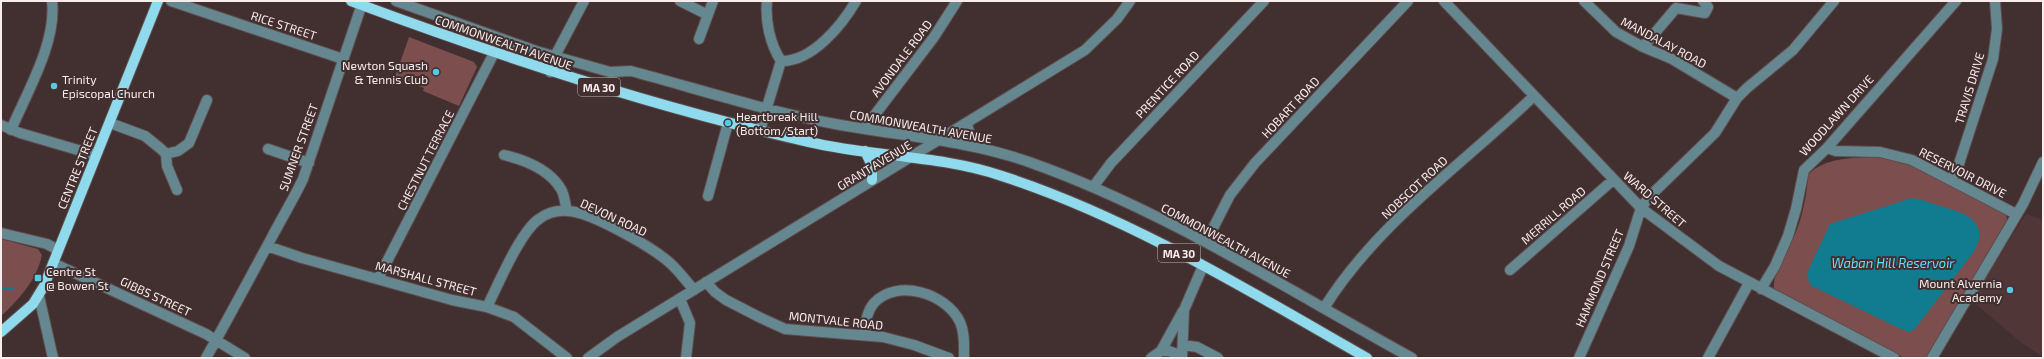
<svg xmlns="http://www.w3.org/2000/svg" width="2044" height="359" font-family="'Exo 2',sans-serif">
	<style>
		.built { fill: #503636 }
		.green { fill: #7c4f4e }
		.water { fill: #117b8f }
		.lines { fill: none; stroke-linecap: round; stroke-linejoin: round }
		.stream { stroke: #117b8f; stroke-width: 2.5 }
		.minor-casing { stroke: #5f4d4d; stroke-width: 12 }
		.major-casing { stroke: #5f4d4d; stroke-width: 12 }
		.minor { stroke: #658790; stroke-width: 10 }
		.major { stroke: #90daed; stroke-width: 10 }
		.poi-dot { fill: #58c9e3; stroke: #422f2f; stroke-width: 1.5 }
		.labels { text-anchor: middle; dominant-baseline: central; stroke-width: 4; stroke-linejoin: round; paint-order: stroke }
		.shield { fill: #422f2f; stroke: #c2b3b3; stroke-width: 1 }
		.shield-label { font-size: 11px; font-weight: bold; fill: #f9ecec }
		.street-label { font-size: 12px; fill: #f9ecec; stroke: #422f2f }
		.poi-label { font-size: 12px; fill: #f9ecec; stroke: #422f2f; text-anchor: start }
		.water-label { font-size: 13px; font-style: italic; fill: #5ce0fe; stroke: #422f2f }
	</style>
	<rect width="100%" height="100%" fill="#422f2f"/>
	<path class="built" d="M2026,214L2043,220V357L2023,344L1971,300Z"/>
	<path class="green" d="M409,37L474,62L477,67L459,106L423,91L424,88L395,77Z
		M1875,157L1902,161L1951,184L2006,214L2007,220L1926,358H1904L1774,289C1772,272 1790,248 1796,232C1803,214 1807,194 1808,175C1825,157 1852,158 1875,157Z
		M1,239L38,249L42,255C37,279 19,300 1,316Z"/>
	<path class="water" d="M1912,198C1921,199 1931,203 1940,206C1962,212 1990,220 1975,250L1914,330L1909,332L1901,329L1810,285L1807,273L1830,224Z"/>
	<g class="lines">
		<path class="stream" d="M1,288L13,289"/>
		<g class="minor-casing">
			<path id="minor" d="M171,1L343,59
				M396,1L536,51L610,72L631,71C698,89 766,111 835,124C900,136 967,140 1029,162C1165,210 1286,289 1412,358
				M680,1L708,15
				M1444,1L1641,208L1719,266L1894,358
				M1584,1L1616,32L1643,47L1672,59L1737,98
				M1676,8L1705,13L1708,7L1703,1
				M699,39L713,1
				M1643,47L1676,8
				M781,61C812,62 842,25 856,1
				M550,72L555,56L584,1
				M110,123L145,136L161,149L166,154L167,166L177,190
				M967,123L972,146
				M1,125L20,133L95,155
				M864,129L934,37L957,1
				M11,130C27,92 57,42 52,1
				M760,130L781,61C770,44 765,21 767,1
				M1827,148L1836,151L1880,152L1912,160L2016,214
				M268,149L309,163
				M166,154L178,151L189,143L207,100
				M504,155C525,160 549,169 561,189C565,196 565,204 567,211
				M1951,179L1957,170L1993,59L1997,29L1995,1
				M1093,187L1111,163L1264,1
				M708,196L728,123
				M1,233L47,244L58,250
				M1206,242L1230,195L1255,163L1408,1
				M267,246L302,258L452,300L487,307L514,317L567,358
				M53,263L206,334L245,358
				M1510,270L1613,180
				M378,279L494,53
				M706,282L715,292L726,300L759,317L785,329L883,337L914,345L949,358
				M1761,289L1775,266L1788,236L1796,209L1804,170L1827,148L1956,1
				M39,296L53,358
				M680,299L690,323L686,358
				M487,307C498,285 520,232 539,219C547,213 558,210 568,211C591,212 652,247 670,263C679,271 686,281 694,290
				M1324,308C1377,223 1462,165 1534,96
				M865,335C865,324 866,312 874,303C897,278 946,293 960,322C965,333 964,346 964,358
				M1183,345L1197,347L1218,358
				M1161,351L1183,311
				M206,358C229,317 251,276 273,235C283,216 294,198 303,179L363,1
				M588,358L617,337L1085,50L1117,19L1130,1
				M1151,358L1161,351H1169L1182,356
				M1182,358L1184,310L1203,266
				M1579,358L1629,246L1641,208L1649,197L1715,133L1737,98L1747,88L1793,50L1834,1
				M1708,358L1749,283
				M1932,358L2023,204L2043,162"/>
		</g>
		<g class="major-casing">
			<path id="major" d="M351,1C501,57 653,107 809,142C872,157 940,155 1002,176C1129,217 1251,292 1367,358
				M865,151L872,166V180
				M1,332L33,304L44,286L158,1"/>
		</g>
		<use href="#minor" class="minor"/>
		<use href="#major" class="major"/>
	</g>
	<g class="poi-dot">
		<circle cx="436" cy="72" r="4"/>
		<circle cx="54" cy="86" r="4"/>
		<circle cx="728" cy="123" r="4"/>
		<rect x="34" y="274" width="8" height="8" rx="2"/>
		<circle cx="2010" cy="290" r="4"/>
	</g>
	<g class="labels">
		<g class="shield">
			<rect x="578" y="78" width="42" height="18" rx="3"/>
			<rect x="1158" y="244" width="42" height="18" rx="3"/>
		</g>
		<g class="shield-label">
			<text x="599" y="87">MA 30</text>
			<text x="1179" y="253">MA 30</text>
		</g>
		<g class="street-label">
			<text transform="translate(284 25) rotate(18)">RICE STREET</text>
			<text transform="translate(504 42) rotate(19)">COMMONWEALTH AVENUE</text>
			<text transform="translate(1664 42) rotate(28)">MANDALAY ROAD</text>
			<text transform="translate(901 58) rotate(-53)">AVONDALE ROAD</text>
			<text transform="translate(1167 84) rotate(-47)">PRENTICE ROAD</text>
			<text transform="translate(1969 88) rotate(-73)">TRAVIS DRIVE</text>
			<text transform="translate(1290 107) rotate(-47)">HOBART ROAD</text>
			<text transform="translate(1836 115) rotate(-48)">WOODLAWN DRIVE</text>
			<text transform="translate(921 126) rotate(10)">COMMONWEALTH AVENUE</text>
			<text transform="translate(298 147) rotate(-70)">SUMNER STREET</text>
			<text transform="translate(425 160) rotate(-63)">CHESTNUT TERRACE</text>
			<text transform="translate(874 165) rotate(-31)">GRANT AVENUE</text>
			<text transform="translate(77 168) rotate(-68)">CENTRE STREET</text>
			<text transform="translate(1963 172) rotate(27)">RESERVOIR DRIVE</text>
			<text transform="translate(1414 187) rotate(-43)">NOBSCOT ROAD</text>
			<text transform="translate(1655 199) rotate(41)">WARD STREET</text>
			<text transform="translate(1553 215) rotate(-41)">MERRILL ROAD</text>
			<text transform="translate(614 217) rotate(25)">DEVON ROAD</text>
			<text transform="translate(1226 240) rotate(28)">COMMONWEALTH AVENUE</text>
			<text transform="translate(426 278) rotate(15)">MARSHALL STREET</text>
			<text transform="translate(1599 278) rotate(-67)">HAMMOND STREET</text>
			<text transform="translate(156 296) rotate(25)">GIBBS STREET</text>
			<text transform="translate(836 320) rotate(6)">MONTVALE ROAD</text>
		</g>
		<g class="poi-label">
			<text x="428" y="65" text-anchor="end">Newton Squash<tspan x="428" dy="14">&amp; Tennis Club</tspan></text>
			<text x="62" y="79">Trinity<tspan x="62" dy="14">Episcopal Church</tspan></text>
			<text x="736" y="116">Heartbreak Hill<tspan x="736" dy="14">(Bottom/Start)</tspan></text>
			<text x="46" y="271">Centre St<tspan x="46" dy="14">@ Bowen St</tspan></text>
			<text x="2002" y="283" text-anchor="end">Mount Alvernia<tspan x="2002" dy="14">Academy</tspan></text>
		</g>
		<g class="water-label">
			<text x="1893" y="263">Waban Hill Reservoir</text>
		</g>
	</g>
	<rect width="2044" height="359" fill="none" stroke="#f9ecec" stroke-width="4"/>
</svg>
